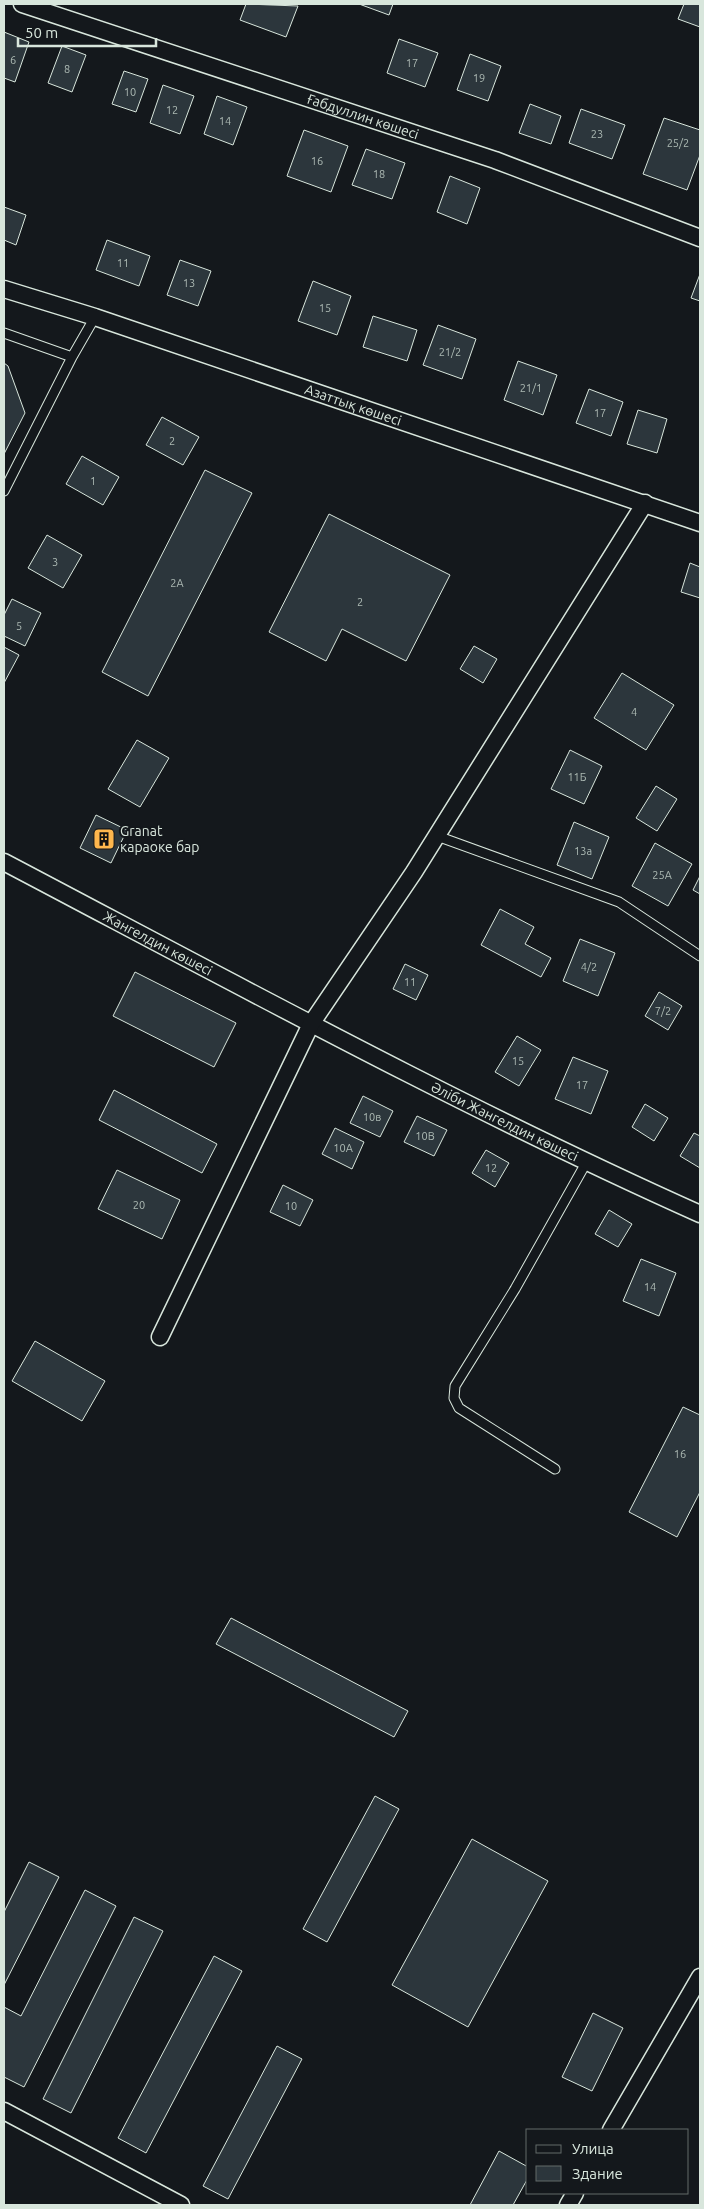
<svg xmlns="http://www.w3.org/2000/svg" width="704" height="2209" font-family="Ubuntu,sans-serif">
	<style>
		.building { fill: #2c363c; stroke: #d8e6dc }
		.lines { fill: none; stroke-linecap: round; stroke-linejoin: round }
		.service-casing { stroke: #d8e6dc; stroke-width: 11 }
		.minor-casing { stroke: #d8e6dc; stroke-width: 19 }
		.service { stroke: #14181c; stroke-width: 9 }
		.minor { stroke: #14181c; stroke-width: 16 }
		.labels { text-anchor: middle; dominant-baseline: central; stroke-width: 4; stroke-linejoin: round; paint-order: stroke }
		.number-label { font-size: 11px; fill: #adbab4 }
		.street-label { font-size: 14px; fill: #d8e6dc; stroke: #14181c }
		.poi-label { font-size: 14px; fill: #d8e6dc; stroke: #14181c; text-anchor: start }
	</style>
	<rect width="100%" height="100%" fill="#14181c"/>
	<path class="building" d="M246,4L298,6L286,37L240,20Z
		M359,4H393L389,15Z
		M684,4H700V27L678,19Z
		M4,32L29,42L15,82L4,78Z
		M399,39L438,53L425,87L387,73Z
		M62,46L86,55L72,92L48,83Z
		M470,54L501,66L488,101L457,90Z
		M124,71L148,79L136,112L112,104Z
		M163,85L194,96L180,134L150,123Z
		M217,96L247,107L233,145L204,134Z
		M530,104L561,116L551,144L519,133Z
		M581,109L625,125L612,159L569,143Z
		M664,118L700,130V155L687,190L643,174Z
		M304,130L348,146L331,192L287,176Z
		M366,149L405,163L392,199L352,185Z
		M450,176L480,188L467,224L437,212Z
		M4,207L26,215L16,245L4,240Z
		M107,240L150,256L139,286L96,270Z
		M180,260L211,271L198,306L167,295Z
		M700,274V301L691,298Z
		M313,281L351,296L337,335L298,321Z
		M373,316L417,330L407,361L363,347Z
		M438,325L476,339L462,379L423,365Z
		M518,361L557,375L543,415L504,400Z
		M4,363L8,366L25,413L4,454Z
		M589,389L623,402L611,436L576,423Z
		M638,410L667,419L657,453L627,444Z
		M162,417L199,437L183,465L146,445Z
		M82,456L119,477L103,505L66,484Z
		M205,470L252,493L148,696L102,672Z
		M329,514L450,575L406,661L342,629L326,661L269,632Z
		M47,535L82,555L63,588L28,568Z
		M690,563L700,567V598L681,592Z
		M12,599L41,613L25,646L4,636V615Z
		M474,646L497,659L483,683L460,669Z
		M4,647L19,655L4,683Z
		M622,673L674,705L646,750L594,718Z
		M137,740L169,758L140,807L108,789Z
		M570,750L602,766L584,804L551,789Z
		M656,786L677,799L657,831L636,818Z
		M96,815L127,830L111,863L80,848Z
		M574,822L609,837L592,879L557,865Z
		M655,843L692,864L668,906L632,886Z
		M700,876V894L693,890Z
		M500,909L534,927L525,944L551,958L541,977L481,945Z
		M580,939L615,953L598,996L563,981Z
		M405,964L428,975L416,1000L393,989Z
		M135,972L236,1023L214,1067L113,1016Z
		M659,992L682,1006L668,1030L645,1016Z
		M517,1036L541,1050L519,1086L495,1072Z
		M573,1057L608,1071L591,1114L555,1099Z
		M114,1090L217,1144L202,1173L99,1120Z
		M363,1096L393,1111L380,1137L350,1123Z
		M645,1104L668,1118L654,1141L632,1127Z
		M417,1116L447,1130L434,1156L404,1142Z
		M335,1128L364,1142L352,1169L322,1154Z
		M694,1133L700,1136V1168L680,1156Z
		M486,1150L509,1163L495,1187L472,1173Z
		M117,1170L180,1200L162,1239L98,1209Z
		M283,1185L313,1200L300,1226L270,1212Z
		M609,1210L632,1224L618,1247L595,1234Z
		M641,1259L676,1273L659,1316L623,1301Z
		M35,1341L105,1381L82,1421L12,1381Z
		M683,1407L700,1415V1492L677,1537L629,1512Z
		M231,1618L408,1711L394,1737L216,1644Z
		M375,1796L399,1809L327,1942L303,1929Z
		M472,1839L548,1881L468,2027L392,1985Z
		M29,1862L59,1877L4,1985V1912Z
		M85,1890L116,1906L24,2087L4,2077V2007L21,2016Z
		M134,1917L163,1931L71,2113L43,2099Z
		M214,1956L242,1971L146,2153L118,2138Z
		M593,2013L623,2028L592,2091L562,2077Z
		M277,2046L302,2059L228,2199L203,2186Z
		M499,2151L528,2167V2178L513,2205H470Z"/>
	<g class="lines">
		<g class="service-casing">
			<path id="service" d="M4,333L72,357
				M4,491L72,357L95,317
				M437,836L619,902L700,956
				M555,1469L459,1408L454,1398L455,1386L515,1289L586,1163"/>
		</g>
		<g class="minor-casing">
			<g id="minor">
				<path id="s1" d="M22,4L495,160L700,238"/>
				<path id="s2" d="M4,289L95,317L700,523"/>
				<path id="s3" d="M4,862C234,983 463,1108 700,1214"/>
				<path d="M160,1337L311,1024L414,872L645,503"/>
				<path d="M4,2111L181,2205"/>
				<path d="M611,2130L700,1977"/>
				<path d="M568,2205L575,2193"/>
			</g>
		</g>
		<use href="#service" class="service"/>
		<use href="#minor" class="minor"/>
	</g>
	<defs>
		<g id="building-square" transform="scale(1.125)"><rect x="-9" y="-9" width="18" height="18" rx="4" fill="#ffb74d" stroke="#14181c"/><path d="M-4-6H4V6H1V3H-1V6H-4ZM-2.5-4.3h1.7v1.8h-1.7ZM.8-4.3h1.7v1.8H.8ZM-2.5-1h1.7V.8h-1.7ZM.8-1h1.7V.8H.8Z" fill="#111"/></g>
	</defs>
	<g fill-rule="evenodd">
		<use href="#building-square" x="104" y="839"/>
	</g>
	<g class="labels">
		<g class="number-label">
			<text x="13" y="60">6</text>
			<text x="412" y="63">17</text>
			<text x="67" y="69">8</text>
			<text x="479" y="78">19</text>
			<text x="130" y="92">10</text>
			<text x="172" y="110">12</text>
			<text x="225" y="121">14</text>
			<text x="597" y="134">23</text>
			<text x="678" y="143">25/2</text>
			<text x="317" y="161">16</text>
			<text x="379" y="174">18</text>
			<text x="123" y="263">11</text>
			<text x="189" y="283">13</text>
			<text x="325" y="308">15</text>
			<text x="450" y="352">21/2</text>
			<text x="531" y="388">21/1</text>
			<text x="600" y="413">17</text>
			<text x="172" y="441">2</text>
			<text x="93" y="481">1</text>
			<text x="55" y="562">3</text>
			<text x="177" y="583">2А</text>
			<text x="360" y="602">2</text>
			<text x="19" y="626">5</text>
			<text x="634" y="712">4</text>
			<text x="577" y="777">11Б</text>
			<text x="583" y="851">13а</text>
			<text x="662" y="875">25А</text>
			<text x="589" y="967">4/2</text>
			<text x="410" y="982">11</text>
			<text x="663" y="1011">7/2</text>
			<text x="518" y="1061">15</text>
			<text x="582" y="1085">17</text>
			<text x="372" y="1117">10в</text>
			<text x="425" y="1136">10В</text>
			<text x="343" y="1148">10А</text>
			<text x="491" y="1168">12</text>
			<text x="139" y="1205">20</text>
			<text x="291" y="1206">10</text>
			<text x="650" y="1287">14</text>
			<text x="680" y="1454">16</text>
		</g>
		<g class="street-label">
			<text stroke="none"><textPath href="#s1" startOffset="359">Ғабдуллин көшесі</textPath></text>
			<text stroke="none"><textPath href="#s2" startOffset="368">Азаттық көшесі</textPath></text>
			<text stroke="none"><textPath href="#s3" startOffset="174">Жангелдин көшесі</textPath></text>
			<text stroke="none"><textPath href="#s3" startOffset="564">Әліби Жангелдин көшесі</textPath></text>
		</g>
		<g class="poi-label">
			<text x="120" y="831">Granat<tspan x="120" dy="16">караоке бар</tspan></text>
		</g>
	</g>
	<rect width="704" height="2209" fill="none" stroke="#d8e6dc" stroke-width="10"/>
	<rect x="526" y="2129" width="162" height="65" fill="#14181c" stroke="#626a69"/>
	<rect x="536" y="2145" width="25" height="8" fill="#14181c" stroke="#626a69"/>
	<text x="572" y="2154" font-size="15" fill="#d8e6dc">Улица</text>
	<rect x="536" y="2166" width="25" height="15" fill="#2c363c" stroke="#626a69"/>
	<text x="572" y="2179" font-size="15" fill="#d8e6dc">Здание</text>
	<path d="M18 38v8h138v-8" fill="none" stroke="#d8e6dc" stroke-width="2.5"/>
	<text x="25" y="38" font-size="15" fill="#d8e6dc" stroke="#14181c" stroke-width="4" paint-order="stroke">50 m</text>
</svg>
